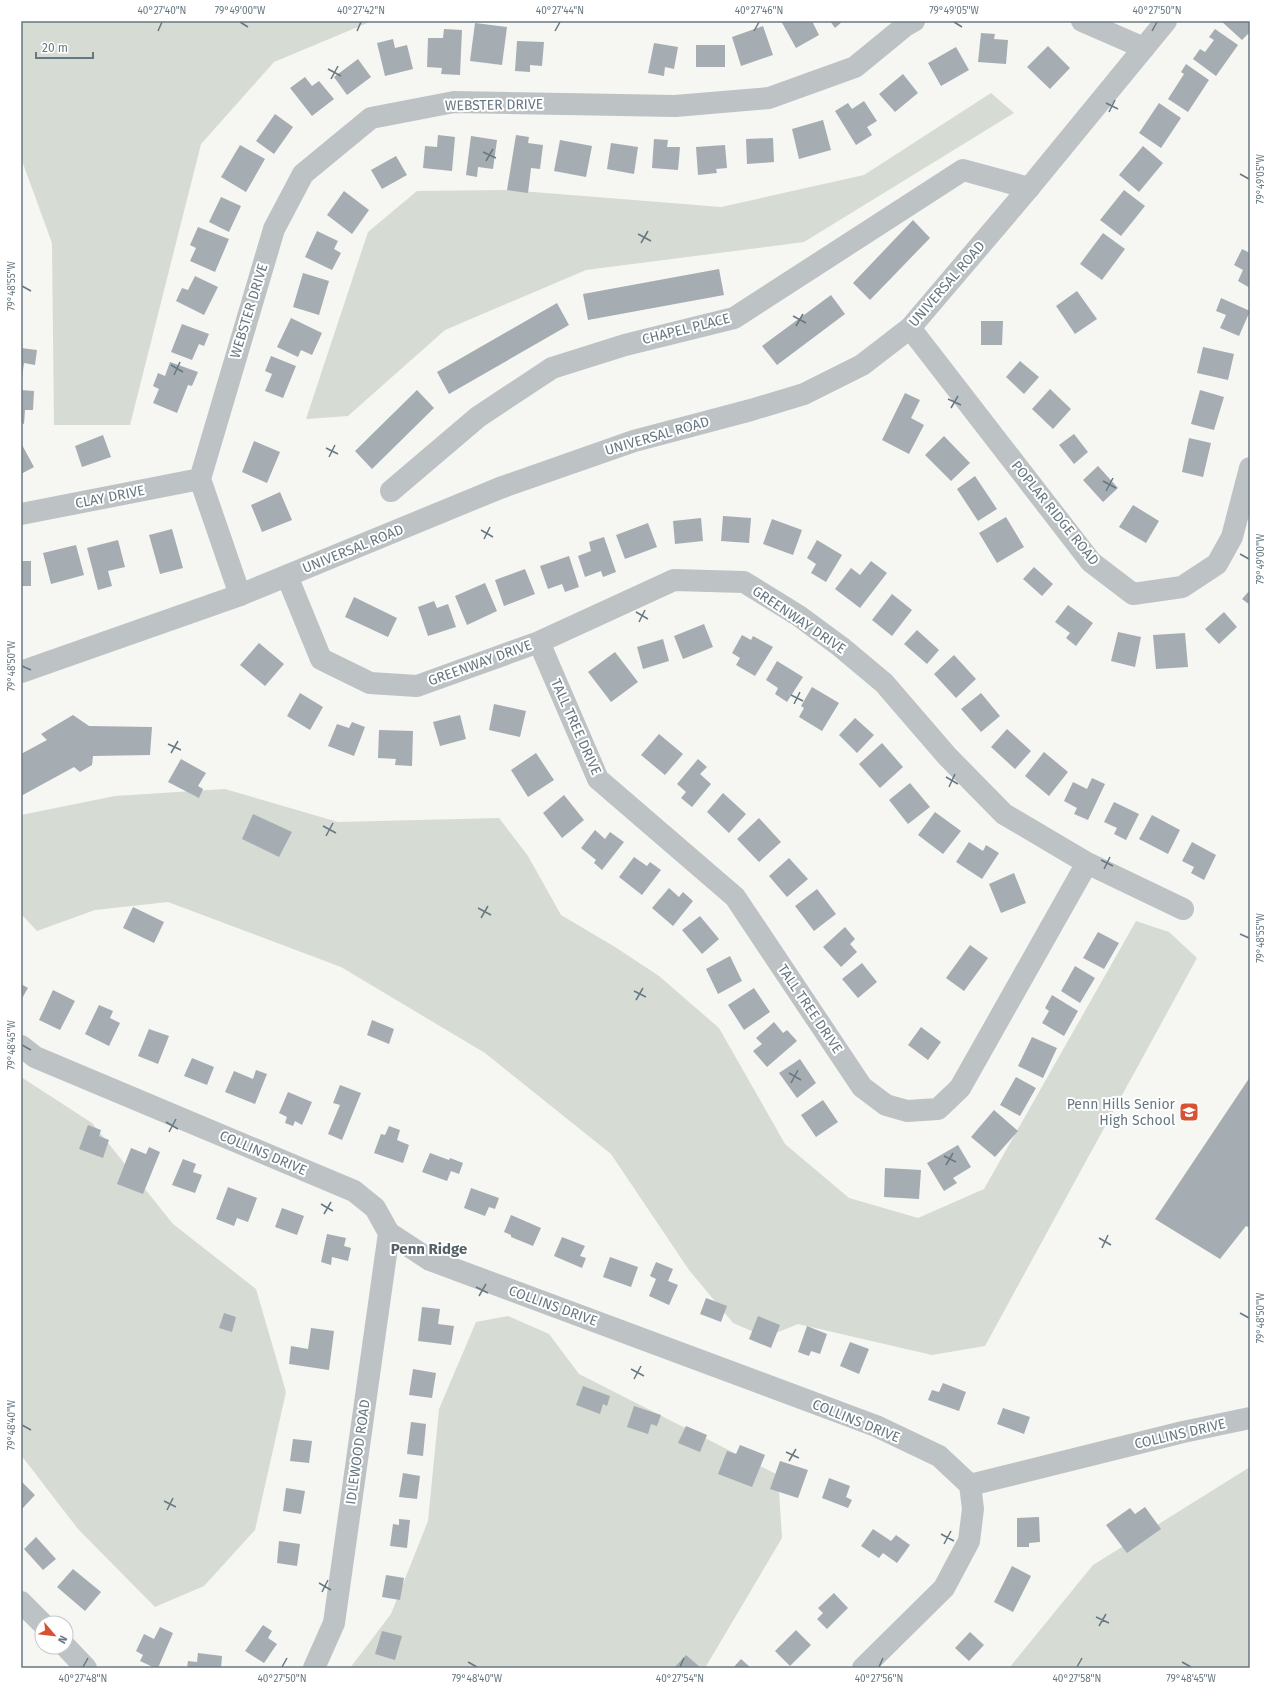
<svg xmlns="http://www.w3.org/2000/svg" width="1271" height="1689" font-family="'Fira Sans',sans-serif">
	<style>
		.green { fill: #d6dbd3 }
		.building { fill: #a5adb2 }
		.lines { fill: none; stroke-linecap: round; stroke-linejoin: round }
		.minor { stroke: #bdc2c5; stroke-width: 22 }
		.tertiary { stroke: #bdc2c5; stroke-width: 22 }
		.ticks { fill: none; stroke: #677882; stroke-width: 1.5 }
		.labels { text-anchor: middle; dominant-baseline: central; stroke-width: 4; stroke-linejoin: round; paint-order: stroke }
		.street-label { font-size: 14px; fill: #677882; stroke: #fff }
		.poi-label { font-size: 14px; fill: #677882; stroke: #fff; text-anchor: end }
		.neighbourhood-label { font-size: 15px; font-weight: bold; fill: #556168; stroke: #fff }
		.neatline { fill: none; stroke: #677882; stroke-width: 1.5 }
		.ticks-label { font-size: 10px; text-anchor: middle; fill: #677882 }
	</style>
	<rect width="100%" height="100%" fill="#f6f6f3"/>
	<path class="green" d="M21,21H372L274,62L201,144L130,425H54L52,243L21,158Z
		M991,93L1014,113L804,242L586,270L445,330L348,416L306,419L368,232L417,191L507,190L721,207L864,175Z
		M225,789L338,822L499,818L528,856L561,915L615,947L659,976L719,1028L785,1144L849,1198L918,1218L984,1189L1136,921L1169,932L1197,958L985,1346L932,1355L798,1324L766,1337L733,1323L689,1270L611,1154L485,1053L341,967L168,902L95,910L37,931L21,914V815L115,796Z
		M21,1077L92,1123L173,1224L256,1289L286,1392L255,1530L204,1586L155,1607L78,1529L21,1455Z
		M508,1316L549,1334L579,1374L778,1475L782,1538L705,1668H350L391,1614L428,1521L439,1409L476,1322Z
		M1250,1467V1668H1009L1093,1565Z"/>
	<path class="building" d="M781,21H812L819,35L796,48Z
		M830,21H843L835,28Z
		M1221,21H1250V32L1242,40Z
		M475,23L507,27L502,65L470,61Z
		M763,26L773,55L741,66L732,37Z
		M444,29L462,30L460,75L441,74L442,68L427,67L428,38H443Z
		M1215,29L1238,45L1216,76L1193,59L1200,49L1205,52L1214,40L1209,37Z
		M981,33L995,34L994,39L1008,40L1006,64L978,62Z
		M393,39L395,48L407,45L413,69L385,76L377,43Z
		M517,41L544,42L542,66L530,65V72L515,71Z
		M654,43L678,47L674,69L665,67L664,76L648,73Z
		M696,45H725V67H696Z
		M1048,46L1070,68L1050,89L1027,67Z
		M956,47L969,70L941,86L928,63Z
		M358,59L371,77L347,95L334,77Z
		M1186,64L1209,80L1188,112L1168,99L1184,74L1181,72Z
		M903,74L918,93L895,112L879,94Z
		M305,77L312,86L319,81L334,99L312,116L290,88Z
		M864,101L877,121L867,127L872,135L856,145L835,111L848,103L852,109Z
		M1159,103L1181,118L1161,148L1139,133Z
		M275,114L293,127L274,154L256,141Z
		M823,120L831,150L799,159L792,129Z
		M438,135L455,137L452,171L423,168L425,146L437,147Z
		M516,135L529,137L528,143L543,145L540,169L531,168L528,193L507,190Z
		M471,136L497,140L493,169L478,167L477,177L466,175Z
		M773,138L774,162L747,164L746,139Z
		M654,139L668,140L667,147H680L678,170L652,168Z
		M560,140L592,146L586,177L554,171Z
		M611,143L638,147L634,174L607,169Z
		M240,145L265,159L246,192L221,177Z
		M725,145L727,168L716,169L717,173L698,175L696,147Z
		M1143,146L1163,163L1139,192L1119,175Z
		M396,156L407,175L382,189L371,170Z
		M1124,190L1145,206L1121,236L1100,220Z
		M344,191L369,210L352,234L327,215Z
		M221,197L241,206L229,232L209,222Z
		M913,220L930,238L870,300L853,283Z
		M198,227L229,239L215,272L190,261L196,248L190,245Z
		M317,231L338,241L334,249L341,253L332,270L305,257Z
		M1103,233L1125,249L1102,280L1080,264Z
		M1242,249L1250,253V288L1238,281L1243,270L1234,265Z
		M719,269L724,295L588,320L583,294Z
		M303,273L329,281L319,315L293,307Z
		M195,276L218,287L204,315L176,301L182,288L188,290Z
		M1077,291L1097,319L1075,334L1056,306Z
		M831,295L845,314L777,365L762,346Z
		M1221,298L1250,311L1239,336L1220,328L1226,315L1216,311Z
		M557,303L569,325L449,394L437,372Z
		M291,318L322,333L312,355L301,350L298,357L277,347Z
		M981,321H1003L1002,345H981Z
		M182,324L209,334L204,346L199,344L192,360L171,352Z
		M1203,347L1234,354L1228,380L1197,373Z
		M21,348L37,350L35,365L24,363L22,377Z
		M271,356L296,366L283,398L265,391L272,374L265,371Z
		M1020,361L1039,377L1024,394L1006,377Z
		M170,362L198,372L192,386L188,385L177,413L153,403L159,389L153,386L158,373L165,376Z
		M1050,389L1071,409L1053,429L1032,409Z
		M21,390L34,391L33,410H25L24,424L21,423Z
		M417,390L434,408L372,469L355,451Z
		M1200,390L1224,397L1214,430L1191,424Z
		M905,393L920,400L911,418L924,425L909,454L882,440Z
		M1074,434L1088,452L1074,464L1059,445Z
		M103,435L111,457L82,467L75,446Z
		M944,436L970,463L951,481L925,455Z
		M1189,438L1211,443L1203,477L1182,472Z
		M254,441L280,452L267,483L242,472Z
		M21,443L34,467L21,474Z
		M1098,466L1118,488L1103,502L1083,480Z
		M975,476L997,509L978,521L957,489Z
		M280,492L292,520L262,532L251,505Z
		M1133,505L1159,521L1146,543L1119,527Z
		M723,516L751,518L749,543L721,541Z
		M1006,517L1024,547L997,563L979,533Z
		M701,518L703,541L675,544L673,521Z
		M772,519L802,530L793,555L763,544Z
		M648,523L657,547L625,559L616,535Z
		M172,529L183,568L160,574L149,535Z
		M604,537L616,572L603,577L601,571L585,577L578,556L591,551L589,542Z
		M118,540L125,567L108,571L112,586L98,590L87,548Z
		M817,540L842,555L826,582L811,573L816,564L807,558Z
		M76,545L84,575L51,584L43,553Z
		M569,556L579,587L565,592L562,584L548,589L540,566Z
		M21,561H31V586H21Z
		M871,561L887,573L860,608L835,589L851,568L860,575Z
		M1034,567L1053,584L1042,596L1023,579Z
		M525,569L535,594L504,606L495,580Z
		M485,583L497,611L467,625L455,596Z
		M1250,590V605L1242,599Z
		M892,594L912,610L892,636L872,620Z
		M354,597L397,618L388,637L345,617Z
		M434,601L437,608L448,604L456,627L428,636L418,607Z
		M1068,605L1093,623L1076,646L1066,638L1070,633L1055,622Z
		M1224,612L1237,627L1219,644L1205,629Z
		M704,624L713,647L683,659L674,636Z
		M917,630L939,650L927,664L904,644Z
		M1118,632L1141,637L1135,667L1111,661Z
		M1185,633L1188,667L1156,669L1153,635Z
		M742,635L751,640L753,636L773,647L755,676L736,665L740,658L732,653Z
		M663,639L669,661L643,669L637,647Z
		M259,643L284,664L265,686L240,665Z
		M615,652L638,682L611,702L588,672Z
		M954,655L976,679L956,698L934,674Z
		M777,661L803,677L787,702L775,694L778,688L766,680Z
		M812,687L839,703L822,731L799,717L804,708L801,706Z
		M300,693L323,707L310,730L287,716Z
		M981,693L1000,716L981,732L961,709Z
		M494,704L526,711L520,737L489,730Z
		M73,715L89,726L152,727L150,755L93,756L92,765L80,772L74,767L21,796V754L47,740L41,734Z
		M460,715L466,739L440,746L433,722Z
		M855,718L874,735L857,753L839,735Z
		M352,722L365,727L354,756L328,746L337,724L349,728Z
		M1007,729L1031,751L1015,769L991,747Z
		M379,730L413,731L412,766L395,765L396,759L378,758Z
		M659,734L683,754L665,775L641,755Z
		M882,743L903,767L880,788L859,764Z
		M1044,752L1068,772L1049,796L1025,776Z
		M536,753L554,780L528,797L511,770Z
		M181,759L206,773L198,786L203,789L199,798L168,782Z
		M698,759L707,767L700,774L711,784L692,807L681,798L686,792L677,784Z
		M1092,778L1105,784L1088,820L1074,814L1077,808L1064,801L1073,782L1087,789Z
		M910,783L930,807L908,824L889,800Z
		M723,793L746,814L729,833L707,812Z
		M564,795L584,820L562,838L543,813Z
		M1114,802L1139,814L1126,840L1114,834L1117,828L1104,822Z
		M935,812L961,831L943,854L918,835Z
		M253,814L292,832L279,857L242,839Z
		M1152,815L1180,830L1168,854L1139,839Z
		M759,818L781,842L759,862L737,839Z
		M595,830L605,839L610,832L624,842L602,870L594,863L596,860L581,848Z
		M969,842L983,851L986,845L999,853L982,879L956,862Z
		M1192,842L1216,855L1204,880L1191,873L1194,867L1182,861Z
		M634,857L647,866L650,862L661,870L642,895L619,877Z
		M789,858L808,879L787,897L769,876Z
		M1014,873L1026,903L1001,913L989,884Z
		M669,888L679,897L683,892L693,901L673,926L652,908Z
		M817,889L836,914L814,931L795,906Z
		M133,907L164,922L154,943L123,928Z
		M700,916L719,939L702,954L682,930Z
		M845,927L855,939L850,944L857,952L841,967L823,947Z
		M1098,932L1119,943L1104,969L1083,958Z
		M970,945L988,958L964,991L946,978Z
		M730,956L742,981L718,994L706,969Z
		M862,963L877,982L858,998L842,979Z
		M1075,966L1095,978L1080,1003L1061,991Z
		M21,984L28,988L21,1000Z
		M754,988L770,1012L744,1030L728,1005Z
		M53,990L75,1001L60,1030L39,1020Z
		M1052,995L1078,1011L1064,1036L1042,1023L1049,1011L1045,1008Z
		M99,1005L113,1011L110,1018L120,1023L109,1046L85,1034Z
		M372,1020L394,1029L389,1044L367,1035Z
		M774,1022L783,1033L787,1030L797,1041L767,1067L753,1051L762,1044L756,1038Z
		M921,1027L941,1042L928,1060L908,1045Z
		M149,1029L169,1036L158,1064L138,1056Z
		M1032,1037L1057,1048L1043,1078L1018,1066Z
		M192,1058L214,1067L207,1085L184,1076Z
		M800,1059L816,1083L797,1098L779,1073Z
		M256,1070L267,1074L255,1104L225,1092L234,1071L253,1079Z
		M1016,1077L1036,1088L1020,1116L1000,1105Z
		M1250,1077V1228L1246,1226L1220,1259L1155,1219Z
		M340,1085L361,1093L342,1140L328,1134L340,1105L333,1103Z
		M288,1092L312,1102L302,1125L295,1121L293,1126L285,1123L287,1117L279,1113Z
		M823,1100L838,1122L816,1137L801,1115Z
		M994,1110L1018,1131L995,1157L971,1137Z
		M88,1125L101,1130L99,1136L109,1140L103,1158L79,1149Z
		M389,1126L400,1130L397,1140L409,1145L403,1163L374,1153L381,1134L385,1135Z
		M958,1145L971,1167L953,1178L957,1183L944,1191L927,1163Z
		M149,1147L160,1152L143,1194L117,1184L131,1148L146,1154Z
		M430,1153L449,1160L450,1158L463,1163L459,1174L451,1171L447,1181L422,1172Z
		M183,1159L196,1164L193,1172L202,1175L195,1193L172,1185Z
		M885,1168L921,1170L919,1199L884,1197Z
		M228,1187L257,1198L248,1222L237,1218L234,1226L216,1219Z
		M471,1188L499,1198L495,1209L489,1207L485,1216L464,1208Z
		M282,1208L304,1216L297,1235L275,1227Z
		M511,1215L541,1228L533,1246L511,1237V1235L504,1232Z
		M327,1234L346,1238L344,1246L351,1248L348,1261L332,1257L331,1265L321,1262Z
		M562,1237L585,1246L580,1256L586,1258L582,1268L554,1256Z
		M610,1257L638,1267L631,1287L603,1277Z
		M656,1262L673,1269L668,1281L678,1285L669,1305L649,1296L656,1279L650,1276Z
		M706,1298L727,1306L721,1322L700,1314Z
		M422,1307L440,1309L438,1324L454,1326L451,1345L418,1341Z
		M224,1313L236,1317L232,1332L219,1328Z
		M758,1316L780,1325L771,1348L749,1339Z
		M807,1326L827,1334L820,1354L811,1351L809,1356L798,1352Z
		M311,1328L334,1331L329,1370L289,1364L291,1346L308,1349Z
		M850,1342L869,1349L859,1374L840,1366Z
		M413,1369L436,1373L432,1398L409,1395Z
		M943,1383L966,1392L959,1411L928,1400L932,1390L939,1392Z
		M583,1386L610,1396L607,1406L603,1404L600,1414L576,1405Z
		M634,1406L661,1415L657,1426L651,1424L648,1434L627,1427Z
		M1003,1408L1030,1417L1024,1434L997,1424Z
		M411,1422L426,1424L423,1456L407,1454Z
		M686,1426L707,1435L700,1452L678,1443Z
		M293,1439L312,1441L309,1463L290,1461Z
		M740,1445L765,1455L752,1487L718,1474L727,1451L736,1454Z
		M780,1461L808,1470L798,1498L770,1489Z
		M403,1473L420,1476L417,1499L399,1497Z
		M829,1478L850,1486L846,1497L852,1500L848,1508L822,1498Z
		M21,1481L35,1495L21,1510Z
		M286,1488L305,1491L301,1514L283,1511Z
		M1145,1507L1161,1529L1127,1553L1106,1525L1130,1508L1135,1514Z
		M1039,1517L1040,1542L1029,1543V1547H1017V1518Z
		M399,1519L410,1520L407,1548L390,1546L393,1524L399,1525Z
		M873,1529L891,1541L896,1535L910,1545L897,1563L883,1553L879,1558L861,1546Z
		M36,1537L56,1559L43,1570L24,1549Z
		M279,1541L300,1544L297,1566L277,1563Z
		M1012,1566L1031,1576L1013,1612L994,1602Z
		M73,1569L101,1592L85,1611L57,1587Z
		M386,1575L404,1578L400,1600L382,1597Z
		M834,1593L848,1608L827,1629L817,1619L823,1613L818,1608Z
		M263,1625L272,1631L268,1638L277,1644L264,1663L245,1651Z
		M160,1627L173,1633L158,1668H155L140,1661L143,1655L136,1651L144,1634L154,1639Z
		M796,1630L811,1645L790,1666L775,1651Z
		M382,1631L402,1636L395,1660L375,1654Z
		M970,1632L984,1645L969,1661L955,1648Z
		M198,1653L222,1656L221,1668H187L188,1661L197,1662Z
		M686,1655L701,1668H674Z
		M741,1659L751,1668H733Z"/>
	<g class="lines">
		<path class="minor" d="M1082,21L1144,48
			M910,328L1091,562L1133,594L1182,587L1217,564L1232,537L1250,468
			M391,491L478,417L552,368L625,345L734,318L963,170L1029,188
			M21,514L200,479
			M287,576L321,659L370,683L417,686L539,642L674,580L744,582L799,616L841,647L884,683L947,756L1004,814L1087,863L1183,909
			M240,595L200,479L274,229L303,174L371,118L454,102L675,106L769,98L855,67L905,26L914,21
			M539,642L598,779L735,897L862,1087L886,1105L907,1111L938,1109L960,1088L1087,863
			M21,1046L35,1057L354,1191L375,1208L389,1233L430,1260L876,1426L939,1456L970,1485L1183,1432L1250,1418
			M21,1602L42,1623
			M66,1647L86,1668
			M314,1668L334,1623L389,1233
			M863,1668L944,1588L969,1541L973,1509L970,1485"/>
		<path class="tertiary" d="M21,672L240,595L500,488L634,441L751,410L804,394L862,365L910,328L1029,188L1166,21"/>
	</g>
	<path class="ticks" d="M240,22L248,27M954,22L962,27M158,31L162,22M357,31L361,22M555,31L560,22M754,31L759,22M1152,31L1157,22M328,69L341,76M331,79L338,66M1106,103L1118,109M1109,112L1115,100M483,152L496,158M486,161L493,149M1240,174L1249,179M638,234L651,241M641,243L648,231M22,286L31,291M793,316L806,323M796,326L803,314M171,365L183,372M174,375L180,362M948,399L961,405M951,408L958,396M326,448L338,454M329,457L335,445M1103,481L1116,488M1106,491L1113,478M481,530L493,537M484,539L490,527M1240,554L1249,559M636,612L648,619M639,622L645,610M22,666L31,670M791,695L803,701M794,704L800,692M168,744L181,750M171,753L178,741M946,777L958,784M949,787L955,774M323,826L336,833M326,836L333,823M1101,860L1113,866M1104,869L1110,857M478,908L491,915M481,918L488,906M1240,934L1249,938M634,991L646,997M636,1000L643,988M22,1045L31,1050M789,1073L801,1080M791,1083L798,1070M166,1122L178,1129M169,1132L176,1119M944,1156L956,1162M946,1165L953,1153M321,1204L333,1211M324,1214L331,1202M1099,1238L1111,1245M1102,1248L1108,1235M476,1287L488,1293M479,1296L486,1284M1240,1313L1249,1318M631,1369L644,1376M634,1379L641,1366M22,1425L31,1430M786,1452L799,1458M789,1461L796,1449M164,1501L176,1507M167,1510L173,1498M941,1534L954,1541M944,1544L951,1531M319,1583L331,1590M322,1592L328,1580M1096,1617L1109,1623M1099,1626L1106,1614M468,1662L477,1667M1182,1662L1191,1667M83,1667L88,1658M282,1667L287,1658M680,1667L684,1658M879,1667L883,1658M1077,1667L1082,1658"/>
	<defs>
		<g id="school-square" transform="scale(1)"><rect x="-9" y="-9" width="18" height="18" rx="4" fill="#d75133" stroke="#fff"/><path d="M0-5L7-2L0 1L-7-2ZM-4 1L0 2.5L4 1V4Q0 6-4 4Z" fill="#fff"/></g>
	</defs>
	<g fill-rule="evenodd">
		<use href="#school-square" x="1189" y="1112"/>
	</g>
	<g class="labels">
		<g class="street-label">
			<text transform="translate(494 105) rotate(-1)">WEBSTER DRIVE</text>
			<text transform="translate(947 284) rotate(-49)">UNIVERSAL ROAD</text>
			<text transform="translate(249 311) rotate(-73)">WEBSTER DRIVE</text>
			<text transform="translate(686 329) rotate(-14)">CHAPEL PLACE</text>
			<text transform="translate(657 436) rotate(-16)">UNIVERSAL ROAD</text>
			<text transform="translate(110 497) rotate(-11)">CLAY DRIVE</text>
			<text transform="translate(1055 513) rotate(51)">POPLAR RIDGE ROAD</text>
			<text transform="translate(353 549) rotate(-22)">UNIVERSAL ROAD</text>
			<text transform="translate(799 620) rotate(34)">GREENWAY DRIVE</text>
			<text transform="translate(480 663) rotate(-20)">GREENWAY DRIVE</text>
			<text transform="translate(576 727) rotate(66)">TALL TREE DRIVE</text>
			<text transform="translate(810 1009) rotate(56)">TALL TREE DRIVE</text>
			<text transform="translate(263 1153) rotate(23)">COLLINS DRIVE</text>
			<text transform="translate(553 1306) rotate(20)">COLLINS DRIVE</text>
			<text transform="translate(856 1421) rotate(22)">COLLINS DRIVE</text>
			<text transform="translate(1180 1434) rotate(-13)">COLLINS DRIVE</text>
			<text transform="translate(358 1452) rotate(-82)">IDLEWOOD ROAD</text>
		</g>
		<g class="poi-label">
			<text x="1175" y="1104">Penn Hills Senior<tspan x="1175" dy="16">High School</tspan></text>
		</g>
		<g class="neighbourhood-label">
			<text x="429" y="1249">Penn Ridge</text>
		</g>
	</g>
	<rect width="1271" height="1689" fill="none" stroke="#ffffff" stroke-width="44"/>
	<g transform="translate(54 1635) rotate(118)"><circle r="19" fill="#ffffff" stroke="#c2c9cd"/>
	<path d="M0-3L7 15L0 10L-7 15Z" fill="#d75133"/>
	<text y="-6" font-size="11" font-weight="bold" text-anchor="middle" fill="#677882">N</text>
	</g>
	<path d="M36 52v6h57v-6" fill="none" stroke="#677882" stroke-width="2"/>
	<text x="42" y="52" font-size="12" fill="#677882" stroke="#ffffff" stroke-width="3" paint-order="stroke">20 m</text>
	<rect x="22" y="22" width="1227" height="1645" class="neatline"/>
	<g class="ticks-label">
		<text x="162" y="14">40°27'40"N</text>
		<text x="240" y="14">79°49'00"W</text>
		<text x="361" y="14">40°27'42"N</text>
		<text x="560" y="14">40°27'44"N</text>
		<text x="759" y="14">40°27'46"N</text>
		<text x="954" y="14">79°49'05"W</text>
		<text x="1157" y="14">40°27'50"N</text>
		<text transform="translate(1260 179) rotate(-90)" y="4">79°49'05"W</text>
		<text transform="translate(11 286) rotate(-90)" y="4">79°48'55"W</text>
		<text transform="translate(1260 559) rotate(-90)" y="4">79°49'00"W</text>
		<text transform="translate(11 666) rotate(-90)" y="4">79°48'50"W</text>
		<text transform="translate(1260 938) rotate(-90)" y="4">79°48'55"W</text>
		<text transform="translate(11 1045) rotate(-90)" y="4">79°48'45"W</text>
		<text transform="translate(1260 1318) rotate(-90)" y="4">79°48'50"W</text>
		<text transform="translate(11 1425) rotate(-90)" y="4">79°48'40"W</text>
		<text x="83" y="1682">40°27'48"N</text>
		<text x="282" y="1682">40°27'50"N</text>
		<text x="477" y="1682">79°48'40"W</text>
		<text x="680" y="1682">40°27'54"N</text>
		<text x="879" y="1682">40°27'56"N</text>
		<text x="1077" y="1682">40°27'58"N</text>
		<text x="1191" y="1682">79°48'45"W</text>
	</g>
</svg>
